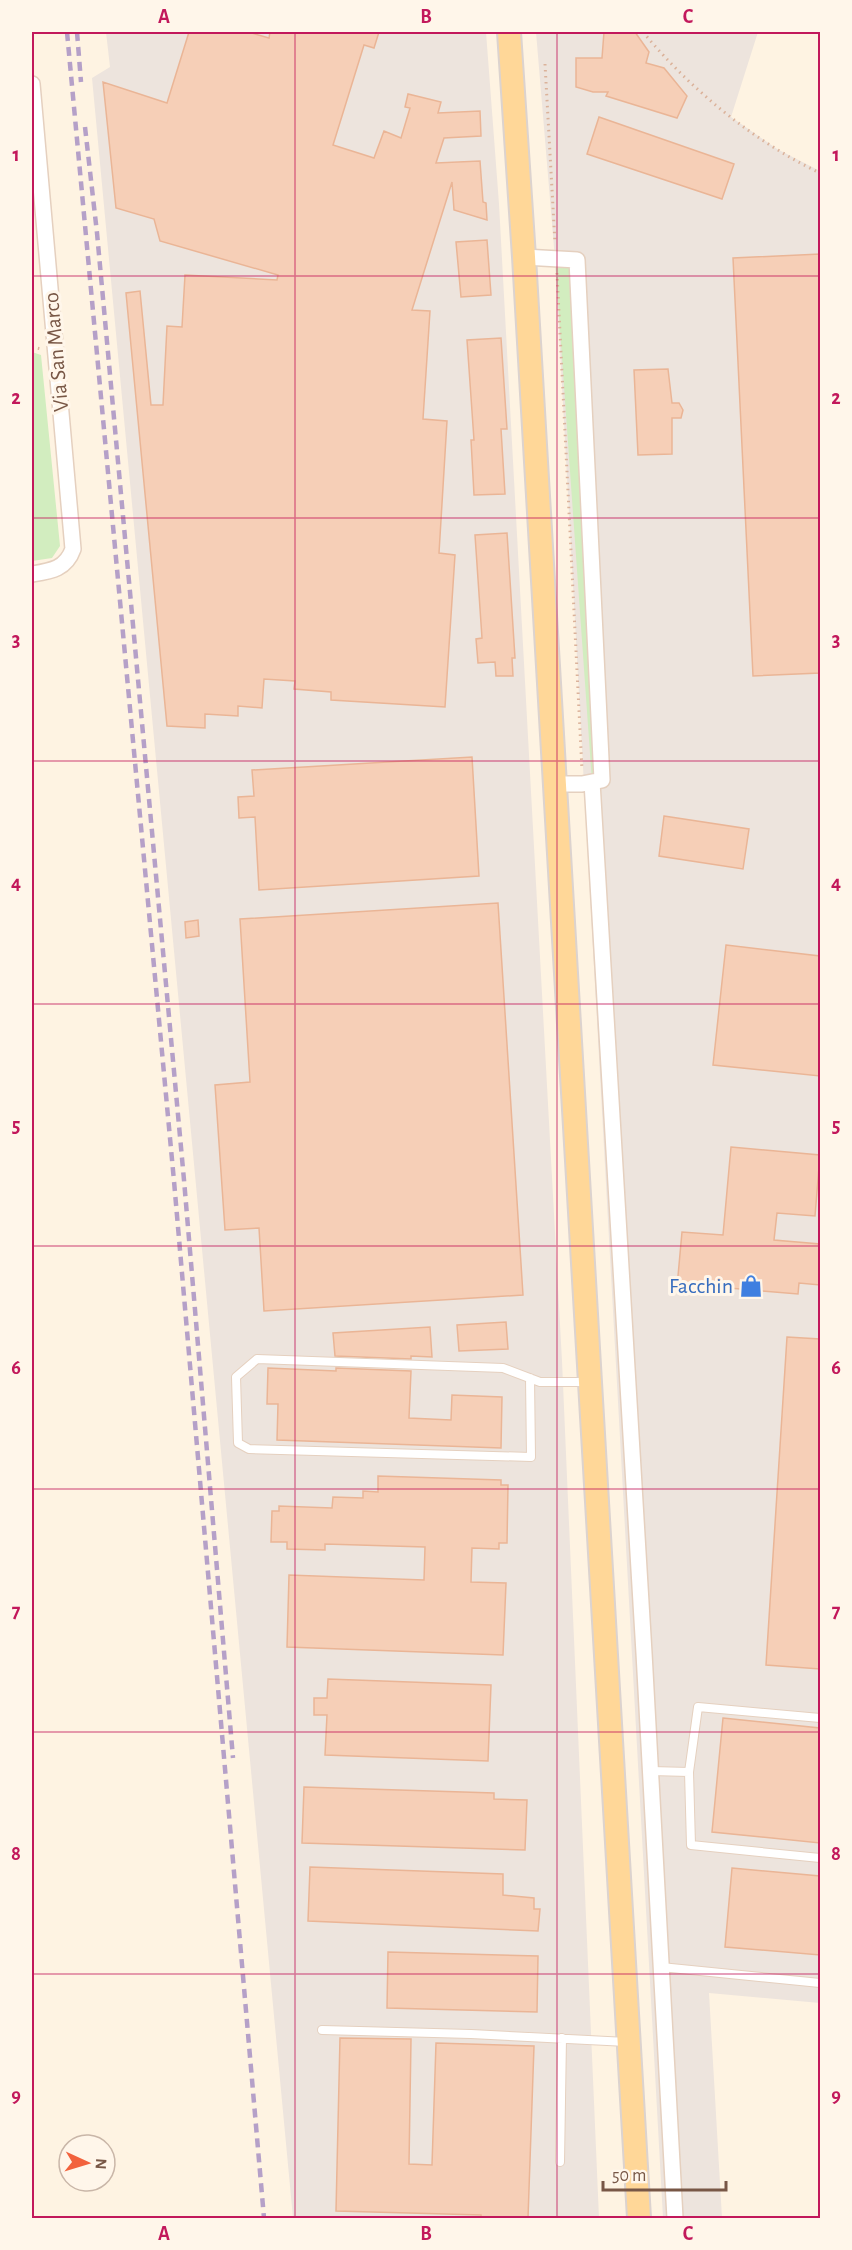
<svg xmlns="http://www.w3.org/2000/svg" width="852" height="2250" font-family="'Alegreya Sans',sans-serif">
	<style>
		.industrial { fill: #ede4dd }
		.green { fill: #d2edbf }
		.building { fill: #f6cfb7; stroke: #eab596; stroke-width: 1.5 }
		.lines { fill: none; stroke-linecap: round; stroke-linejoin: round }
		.service-casing { stroke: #e5d0bf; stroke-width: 10 }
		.minor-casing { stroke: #e5d0bf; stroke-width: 18 }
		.primary-casing { stroke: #dcd3cf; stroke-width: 26 }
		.path { stroke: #dbb29a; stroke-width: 3; stroke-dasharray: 1.5 4.5; stroke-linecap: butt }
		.service { stroke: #fff; stroke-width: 8 }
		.minor { stroke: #fff; stroke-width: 15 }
		.primary { stroke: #ffd798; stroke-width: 22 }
		.rail { stroke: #b5a0c8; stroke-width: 4.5; stroke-dasharray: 9 6; stroke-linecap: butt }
		.grid { fill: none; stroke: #c2185b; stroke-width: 1.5; stroke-opacity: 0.55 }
		.labels { text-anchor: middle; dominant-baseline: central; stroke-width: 6; stroke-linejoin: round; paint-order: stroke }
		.street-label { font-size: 22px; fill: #785746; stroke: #fff6ea }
		.shop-label { font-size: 22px; fill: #366cbe; stroke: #fff6ea; text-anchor: end }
		.neatline { fill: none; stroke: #c2185b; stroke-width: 2 }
		.grid-label { font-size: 20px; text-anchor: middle; font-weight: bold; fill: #c2185b }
	</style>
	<rect width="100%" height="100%" fill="#fef3e2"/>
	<path class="industrial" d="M106,32H486L499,204L562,1361L599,2218H293L92,78L110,67Z
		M536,32H758L731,117L777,149L820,171V2003L709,1993L722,2218H663L555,259Z"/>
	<path class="green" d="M555,259L577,260L602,780L592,782Z
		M32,352L41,355L60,546L52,558L32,561Z"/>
	<path class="building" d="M189,32H248L269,38L270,32H379L374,48L364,45L333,145L374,158L384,131L401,138L410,108L405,107L408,94L441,102L438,113L480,111L481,136L444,138L436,163L480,161L483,202L486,203L487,220L454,210L452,182L412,310L430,311L423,419L447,421L439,553L455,555L445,707L331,700V692L294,689L295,681L264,679L262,708L238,706V716L205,714V728L167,726L126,293L140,291L151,405H163L167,326L182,327L185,275L277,280L278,275L160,241L154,219L116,208L103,82L167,103Z
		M604,32H635L649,52L646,63L664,68L687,96L677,118L606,96L608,92H593L576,87V58H602Z
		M599,117L734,164L722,199L587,154Z
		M487,240L491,295L461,297L456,242Z
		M820,254V673L753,676L733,258Z
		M501,338L507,429H501L505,494L474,495L471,440H474L467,340Z
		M668,369L672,403H679L683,410L681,418H672V454L638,455L634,370Z
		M507,533L515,658H512L513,676H496L495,662L478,663L476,639L482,638L475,535Z
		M472,757L479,876L259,890L255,817L239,818L238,797L254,796L252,770Z
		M664,816L749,829L743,869L659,856Z
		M498,903L523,1295L264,1311L259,1228L225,1230L215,1085L250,1082L240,919Z
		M198,920L199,936L186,938L185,922Z
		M726,945L820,956V1076L713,1065Z
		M731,1147L820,1155L815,1216L777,1213L774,1240L820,1244V1285L799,1283L798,1294L693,1285V1289L677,1287L682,1232L723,1235Z
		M506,1322L508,1349L459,1351L457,1325Z
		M430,1327L432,1357L411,1356V1359L335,1356L333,1333Z
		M787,1337L820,1339V1669L766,1665Z
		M268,1368L336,1371V1368L411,1371L409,1418L451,1420L452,1395L502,1397L501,1448L277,1440L278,1404H267Z
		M378,1476L501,1480V1485H508L507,1543H499V1549L472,1548L471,1582L506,1583L503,1655L287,1647L289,1575L424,1580L425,1547L325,1544V1550L287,1549V1542H271L272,1511H279V1506L332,1508L333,1497L363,1498V1491L378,1492Z
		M328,1679L491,1685L488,1761L325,1755L327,1715H314V1698H327Z
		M723,1718L820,1728V1843L712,1832Z
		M304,1787L494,1793V1799L527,1800L525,1850L302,1843Z
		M310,1867L503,1874V1895L534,1898V1909H540L538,1931L308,1921Z
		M732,1868L820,1876V1955L725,1947Z
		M388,1952L538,1956L537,2012L387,2008Z
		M340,2038L411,2039L409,2164L432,2165L436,2043L534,2046L528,2218H481V2215L336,2211Z"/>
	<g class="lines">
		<g class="service-casing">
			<path id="service" d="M530,1378L531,1457L249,1449L238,1443L236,1377L257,1359L503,1368L540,1382H588
				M820,1718L698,1707L689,1772L691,1845L820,1858
				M651,1771L689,1772
				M661,1967L820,1983
				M322,2030L471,2034L627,2042
				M560,2162L562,2038"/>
		</g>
		<g class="minor-casing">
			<path id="minor" d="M32,84L73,549C66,569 51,571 32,574
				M524,257L577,260L602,780L582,784H555
				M592,782L644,1653L675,2218"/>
		</g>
		<g class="primary-casing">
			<path id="primary" d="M509,32L524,257L639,2218"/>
		</g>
		<path class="path" d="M643,32C690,89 753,141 820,173
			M545,64L555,243
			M557,273L582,770
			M32,347L41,349"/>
		<use href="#service" class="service"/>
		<use href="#minor" class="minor"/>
		<use href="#primary" class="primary"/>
		<path class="rail" d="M67,32L174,1181L264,2218
			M77,32L81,82
			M85,127L97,233L184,1180L233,1758"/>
	</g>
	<path class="grid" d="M295,32V2218M557,32V2218M32,276H820M32,518H820M32,761H820M32,1004H820M32,1246H820M32,1489H820M32,1732H820M32,1974H820"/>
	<defs>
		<g id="shop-bare" transform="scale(1.8)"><path d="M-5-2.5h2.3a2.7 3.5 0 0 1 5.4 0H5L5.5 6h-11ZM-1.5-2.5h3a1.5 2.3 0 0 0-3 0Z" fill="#3f7fe0" stroke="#fff6ea" stroke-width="2.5" paint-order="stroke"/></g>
	</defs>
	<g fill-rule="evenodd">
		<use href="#shop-bare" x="751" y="1286"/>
	</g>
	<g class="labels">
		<g class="street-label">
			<text transform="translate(56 352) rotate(-95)">Via San Marco</text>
		</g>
		<g class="shop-label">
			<text x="733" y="1286">Facchin</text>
		</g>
	</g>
	<rect width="852" height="2250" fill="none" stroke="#fff6ea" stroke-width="66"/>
	<g transform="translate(87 2163) rotate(94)"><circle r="28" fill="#fff6ea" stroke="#c9b6a8" stroke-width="1.5"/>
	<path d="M0-4.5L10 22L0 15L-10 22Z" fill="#f2623d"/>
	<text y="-9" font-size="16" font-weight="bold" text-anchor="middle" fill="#785746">N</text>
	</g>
	<path d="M603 2181v9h123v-9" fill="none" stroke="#785746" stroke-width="3"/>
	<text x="612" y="2181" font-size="18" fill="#785746" stroke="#fff6ea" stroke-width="4.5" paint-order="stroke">50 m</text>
	<rect x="33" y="33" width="786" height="2184" class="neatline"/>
	<g class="grid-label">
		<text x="164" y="23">A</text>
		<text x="426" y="23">B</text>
		<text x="688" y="23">C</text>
		<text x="16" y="161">1</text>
		<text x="836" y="161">1</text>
		<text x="16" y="404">2</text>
		<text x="836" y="404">2</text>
		<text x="16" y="646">3</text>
		<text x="836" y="646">3</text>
		<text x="16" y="889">4</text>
		<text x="836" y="889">4</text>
		<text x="16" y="1132">5</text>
		<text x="836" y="1132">5</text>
		<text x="16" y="1374">6</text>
		<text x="836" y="1374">6</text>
		<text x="16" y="1617">7</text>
		<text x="836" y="1617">7</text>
		<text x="16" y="1860">8</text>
		<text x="836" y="1860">8</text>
		<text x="16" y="2102">9</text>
		<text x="836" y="2102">9</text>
		<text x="164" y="2240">A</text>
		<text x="426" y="2240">B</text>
		<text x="688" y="2240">C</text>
	</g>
</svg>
